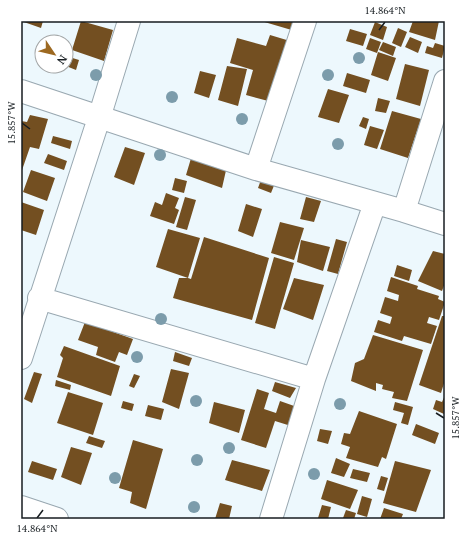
<svg xmlns="http://www.w3.org/2000/svg" width="466" height="540" font-family="'PT Serif',serif">
	<style>
		.building { fill: #734f21 }
		.lines { fill: none; stroke-linecap: round; stroke-linejoin: round }
		.minor-casing { stroke: #99a8b1; stroke-width: 24 }
		.minor { stroke: #fff; stroke-width: 22 }
		.tree { fill: #7c9cab }
		.ticks { fill: none; stroke: #171d21; stroke-width: 1.5 }
		.neatline { fill: none; stroke: #171d21; stroke-width: 1.5 }
		.ticks-label { font-size: 10px; text-anchor: middle; fill: #171d21 }
	</style>
	<rect width="100%" height="100%" fill="#edf8fd"/>
	<path class="building" d="M21,21H43L41,28Z
		M81,21L113,30L104,61L72,50Z
		M261,21H298L295,31Z
		M413,21H439L435,40L409,32Z
		M375,22L387,27L383,40L370,35Z
		M398,28L407,32L401,47L392,43Z
		M350,29L367,34L363,46L346,41Z
		M270,35L290,41L272,102L246,95L253,70L230,63L237,38L266,46Z
		M410,37L422,42L418,53L405,47Z
		M370,38L381,42L377,53L366,49Z
		M383,42L396,47L393,56L379,50Z
		M435,43L445,46L442,58L425,53L427,46L433,48Z
		M378,52L396,58L388,81L371,75Z
		M66,56L79,60L76,70L66,66Z
		M405,64L429,70L420,106L396,99Z
		M227,66L247,69L238,106L218,100Z
		M200,71L216,75L209,98L194,93Z
		M347,73L370,80L366,93L343,86Z
		M328,89L349,95L339,123L318,117Z
		M378,98L390,101L386,113L375,111Z
		M392,111L421,119L408,158L380,149Z
		M30,115L48,119L39,149L30,147L21,173V121L27,122Z
		M363,117L369,119L366,129L359,126Z
		M370,126L384,130L377,149L364,145Z
		M53,136L72,141L70,149L51,143Z
		M125,147L145,153L134,185L114,177Z
		M48,154L67,161L64,170L44,163Z
		M192,155L227,166L222,188L186,175Z
		M31,170L55,178L47,201L23,192Z
		M262,177L275,183L271,193L258,188Z
		M175,178L187,181L184,193L172,190Z
		M166,193L179,198L175,208L179,210L174,224L150,216L155,202L162,205Z
		M185,197L196,200L187,230L176,227Z
		M306,197L321,201L314,222L300,219Z
		M21,202L44,210L36,235L21,230Z
		M246,204L262,209L253,237L238,231Z
		M280,222L304,228L294,260L271,253Z
		M168,229L200,238L188,278L191,279L204,237L269,258L252,320L173,298L179,278H188L156,267Z
		M336,239L347,242L338,274L327,271Z
		M301,240L330,247L323,271L297,262Z
		M433,251L445,254V283L442,291L418,281Z
		M274,257L294,263L275,329L255,323Z
		M397,265L412,270L409,281L394,276Z
		M391,277L418,286L417,289L439,296L438,299L445,302L439,320L429,317L427,323L437,326L431,344L404,336L402,341L374,332L378,320L390,324L392,317L380,313L385,297L398,301L399,295L387,291Z
		M294,278L324,285L313,320L283,309Z
		M442,316H445V380L441,393L419,385Z
		M85,322L133,339L127,355L119,352L115,362L96,355L98,347L78,340Z
		M373,335L423,350L407,401L392,398L394,392L382,389L383,385L376,383V391L351,381L355,363L364,359Z
		M64,346L120,366L111,396L57,377L63,358L60,355Z
		M175,352L192,358L189,366L173,361Z
		M171,369L189,373L179,409L162,402Z
		M34,372L42,374L32,403L24,399Z
		M134,374L140,376L134,388L129,386Z
		M56,380L71,385L70,390L55,386Z
		M275,382L296,388L290,398L272,391Z
		M257,389L269,393L264,409L276,413L280,401L297,407L291,426L275,421L266,448L241,440Z
		M68,392L103,403L93,435L57,423Z
		M445,395L444,414L433,409L436,400L442,402Z
		M123,401L134,404L132,411L121,408Z
		M214,402L245,410L239,433L209,423Z
		M395,402L413,407L408,425L401,423L404,413L393,410Z
		M148,405L164,409L161,420L145,416Z
		M359,411L397,424L386,459L382,457L378,467L346,458L350,447L341,444L344,433L350,434Z
		M416,424L439,433L435,444L412,435Z
		M320,429L332,431L328,444L317,441Z
		M89,436L105,441L102,448L86,443Z
		M133,440L163,449L146,509L130,503L132,492L119,488Z
		M71,447L92,453L81,485L61,477Z
		M336,458L350,464L344,477L331,473Z
		M232,460L270,470L262,491L225,480Z
		M32,461L57,469L53,480L28,472Z
		M395,461L431,470L416,512L383,503Z
		M353,469L370,473L367,482L350,478Z
		M381,476L388,478L384,491L377,489Z
		M327,480L358,490L350,509L321,499Z
		M362,496L372,499L367,517L357,514Z
		M220,503L232,506L229,519H215Z
		M322,505L331,507L328,519L318,518Z
		M384,508L403,514L401,519H380Z
		M346,510L356,513L354,519L343,518Z"/>
	<g class="lines">
		<g class="minor-casing">
			<path id="minor" d="M21,91L256,169L404,211L445,224
				M256,169L305,21
				M404,211L445,81
				M39,298L314,379
				M21,358L99,118L129,21
				M21,507L57,519
				M271,519L314,379L375,203"/>
		</g>
		<use href="#minor" class="minor"/>
	</g>
	<g class="tree">
		<circle cx="359" cy="58" r="6"/>
		<circle cx="96" cy="75" r="6"/>
		<circle cx="328" cy="75" r="6"/>
		<circle cx="172" cy="97" r="6"/>
		<circle cx="242" cy="119" r="6"/>
		<circle cx="338" cy="144" r="6"/>
		<circle cx="160" cy="155" r="6"/>
		<circle cx="161" cy="319" r="6"/>
		<circle cx="137" cy="357" r="6"/>
		<circle cx="196" cy="401" r="6"/>
		<circle cx="340" cy="404" r="6"/>
		<circle cx="229" cy="448" r="6"/>
		<circle cx="197" cy="460" r="6"/>
		<circle cx="314" cy="474" r="6"/>
		<circle cx="115" cy="478" r="6"/>
		<circle cx="194" cy="507" r="6"/>
	</g>
	<path class="ticks" d="M379,30L385,22M22,123L30,129M436,413L444,418M37,518L43,510"/>
	<rect width="466" height="540" fill="none" stroke="#ffffff" stroke-width="44"/>
	<g transform="translate(54 54) rotate(125)"><circle r="19" fill="#ffffff" stroke="#a2a5a6"/>
	<path d="M0-3L7 15L0 10L-7 15Z" fill="#9d6921"/>
	<text y="-6" font-size="11" font-weight="bold" text-anchor="middle" fill="#171d21">N</text>
	</g>
	<rect x="22" y="22" width="422" height="496" class="neatline"/>
	<g class="ticks-label">
		<text x="385" y="14">14.864°N</text>
		<text transform="translate(11 123) rotate(-90)" y="4">15.857°W</text>
		<text transform="translate(455 418) rotate(-90)" y="4">15.857°W</text>
		<text x="37" y="532">14.864°N</text>
	</g>
</svg>
